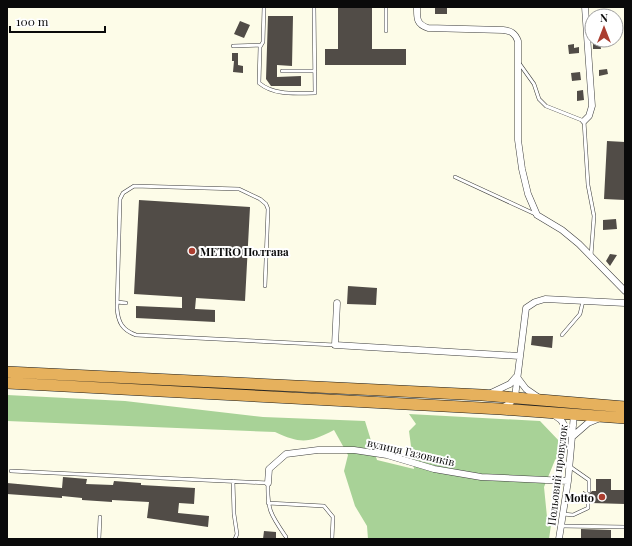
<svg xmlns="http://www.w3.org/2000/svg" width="632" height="546" font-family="'Playfair Display',serif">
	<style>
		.forest { fill: #a8d297 }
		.building { fill: #514c47 }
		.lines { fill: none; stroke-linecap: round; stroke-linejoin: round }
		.lane-casing { stroke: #3d3d3d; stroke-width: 4 }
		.street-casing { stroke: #3d3d3d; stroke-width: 7 }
		.highway-casing { stroke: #1b1b1b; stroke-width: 12 }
		.lane { stroke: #fff; stroke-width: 3 }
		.street { stroke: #fff; stroke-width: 6 }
		.highway { stroke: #e6b15d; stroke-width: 11 }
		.poi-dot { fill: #ab3e30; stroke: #fff; stroke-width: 1.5 }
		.labels { text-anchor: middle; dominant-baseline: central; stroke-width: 4; stroke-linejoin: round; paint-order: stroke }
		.poi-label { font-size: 11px; font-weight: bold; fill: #0a0a0a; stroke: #fff; text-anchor: start }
		.street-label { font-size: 11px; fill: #0a0a0a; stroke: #fff }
	</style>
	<rect width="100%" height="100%" fill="#fdfce8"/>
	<path class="forest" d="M7,395L125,401L263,417L365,421L377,460L414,469L409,431L416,424L409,414L540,421L561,443L560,454L555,460L544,487L547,517L551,525L549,539H368L367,526L355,506L344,471L348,455L334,430C309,443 301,444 275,432L7,421Z"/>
	<path class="building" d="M338,7H372V49H406V65H325V49H338Z
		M435,7H447V14H435Z
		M268,16H293L292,66L277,65V77L301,76V86H271L266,79Z
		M240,21L250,25L244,38L234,34Z
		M600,42L601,49H593V43Z
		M574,44V48L579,47V53L569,54L568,45Z
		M232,53H238V65L243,66V73L233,72L234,61H232Z
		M607,69L608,74L599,76V70Z
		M580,72L581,80L572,81L571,73Z
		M583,90L584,100L577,101V91Z
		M607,141L625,142V200L604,199Z
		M139,200L250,207L245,301L196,298L195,309L215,310V322L136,318V306L182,308V297L134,294Z
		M616,219L617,229L603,230V220Z
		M610,254L617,255L610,266L606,261Z
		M348,286L377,288L376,305L347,304Z
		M532,336H553L552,348L531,345Z
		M63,477L87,479L86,484L113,485L114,481L141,483V485L195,488L194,504L179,503L178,513L209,516L208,527L147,518L149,502L112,500V502L82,500V498L62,496V498L7,494V483L62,488Z
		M596,479H611V490H625V504L591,503L588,500L583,503V491L589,494L592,491H596Z
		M581,529L611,530V539H581Z
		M264,531L276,532V539H263Z"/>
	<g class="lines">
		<g class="lane-casing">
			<path id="lane" d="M264,7L263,42L260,47L259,83C275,96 296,93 315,93L314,7
				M386,31V7
				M233,46L261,45
				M519,63L534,84L539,99L546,106L584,121L588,185L594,216L591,256
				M282,71H315
				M455,177L535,214
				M265,286L268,209L266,204L260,199L239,189L134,186L123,193L120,199L117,308C118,322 122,330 136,335L335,345
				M117,302L126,303
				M562,335L580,314L583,301
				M569,466L589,480V491
				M11,471L268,483C267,510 271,515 286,537
				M233,481L234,514L237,534L235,539
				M268,503L324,506L333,517L332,539
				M563,514L573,515L588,508V503
				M561,526L625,527
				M99,539L100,517"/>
		</g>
		<g class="street-casing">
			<path id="street" d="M417,7C417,18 416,24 428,28L503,30C511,31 515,33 518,41V140L522,169L528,194L537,215L562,230L579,244L625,291
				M584,121L589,116L592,106L585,7
				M337,303L335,345L519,356
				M517,377L526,389L539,398
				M491,393L510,384L516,377
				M502,408L510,403L515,397L526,308L535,302L545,299L625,303
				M554,415L561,420L572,437L588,423L600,418
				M268,483L269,469L286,454L318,450H354L387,455L434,469L481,477L568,481
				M559,539L568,481L574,414"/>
		</g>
		<g class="highway-casing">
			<path id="highway" d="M7,372L482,395L625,407
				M7,383L501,409L625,418"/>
		</g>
		<use href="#lane" class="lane"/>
		<use href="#street" class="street"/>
		<use href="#highway" class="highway"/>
	</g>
	<g class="poi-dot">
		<circle cx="192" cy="251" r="4"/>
		<circle cx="602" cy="497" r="4"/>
	</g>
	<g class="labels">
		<g class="poi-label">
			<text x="200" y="251">METRO Полтава</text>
			<text x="594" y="497" text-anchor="end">Motto</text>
		</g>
		<g class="street-label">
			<text transform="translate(411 452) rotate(13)">вулиця Газовиків</text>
			<text transform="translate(557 475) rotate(-83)">Польовий провулок</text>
		</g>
	</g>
	<rect width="632" height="546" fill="none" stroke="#0a0a0a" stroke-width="16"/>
	<g transform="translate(604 28)"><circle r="19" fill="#ffffff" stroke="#9d9d9d"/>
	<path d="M0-3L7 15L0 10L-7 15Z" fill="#ab3e30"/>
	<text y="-6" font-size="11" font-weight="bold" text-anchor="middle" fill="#0a0a0a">N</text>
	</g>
	<path d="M10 26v6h95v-6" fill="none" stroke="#0a0a0a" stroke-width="2"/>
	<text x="16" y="26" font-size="12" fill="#0a0a0a" stroke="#ffffff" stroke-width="3" paint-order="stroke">100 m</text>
</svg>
